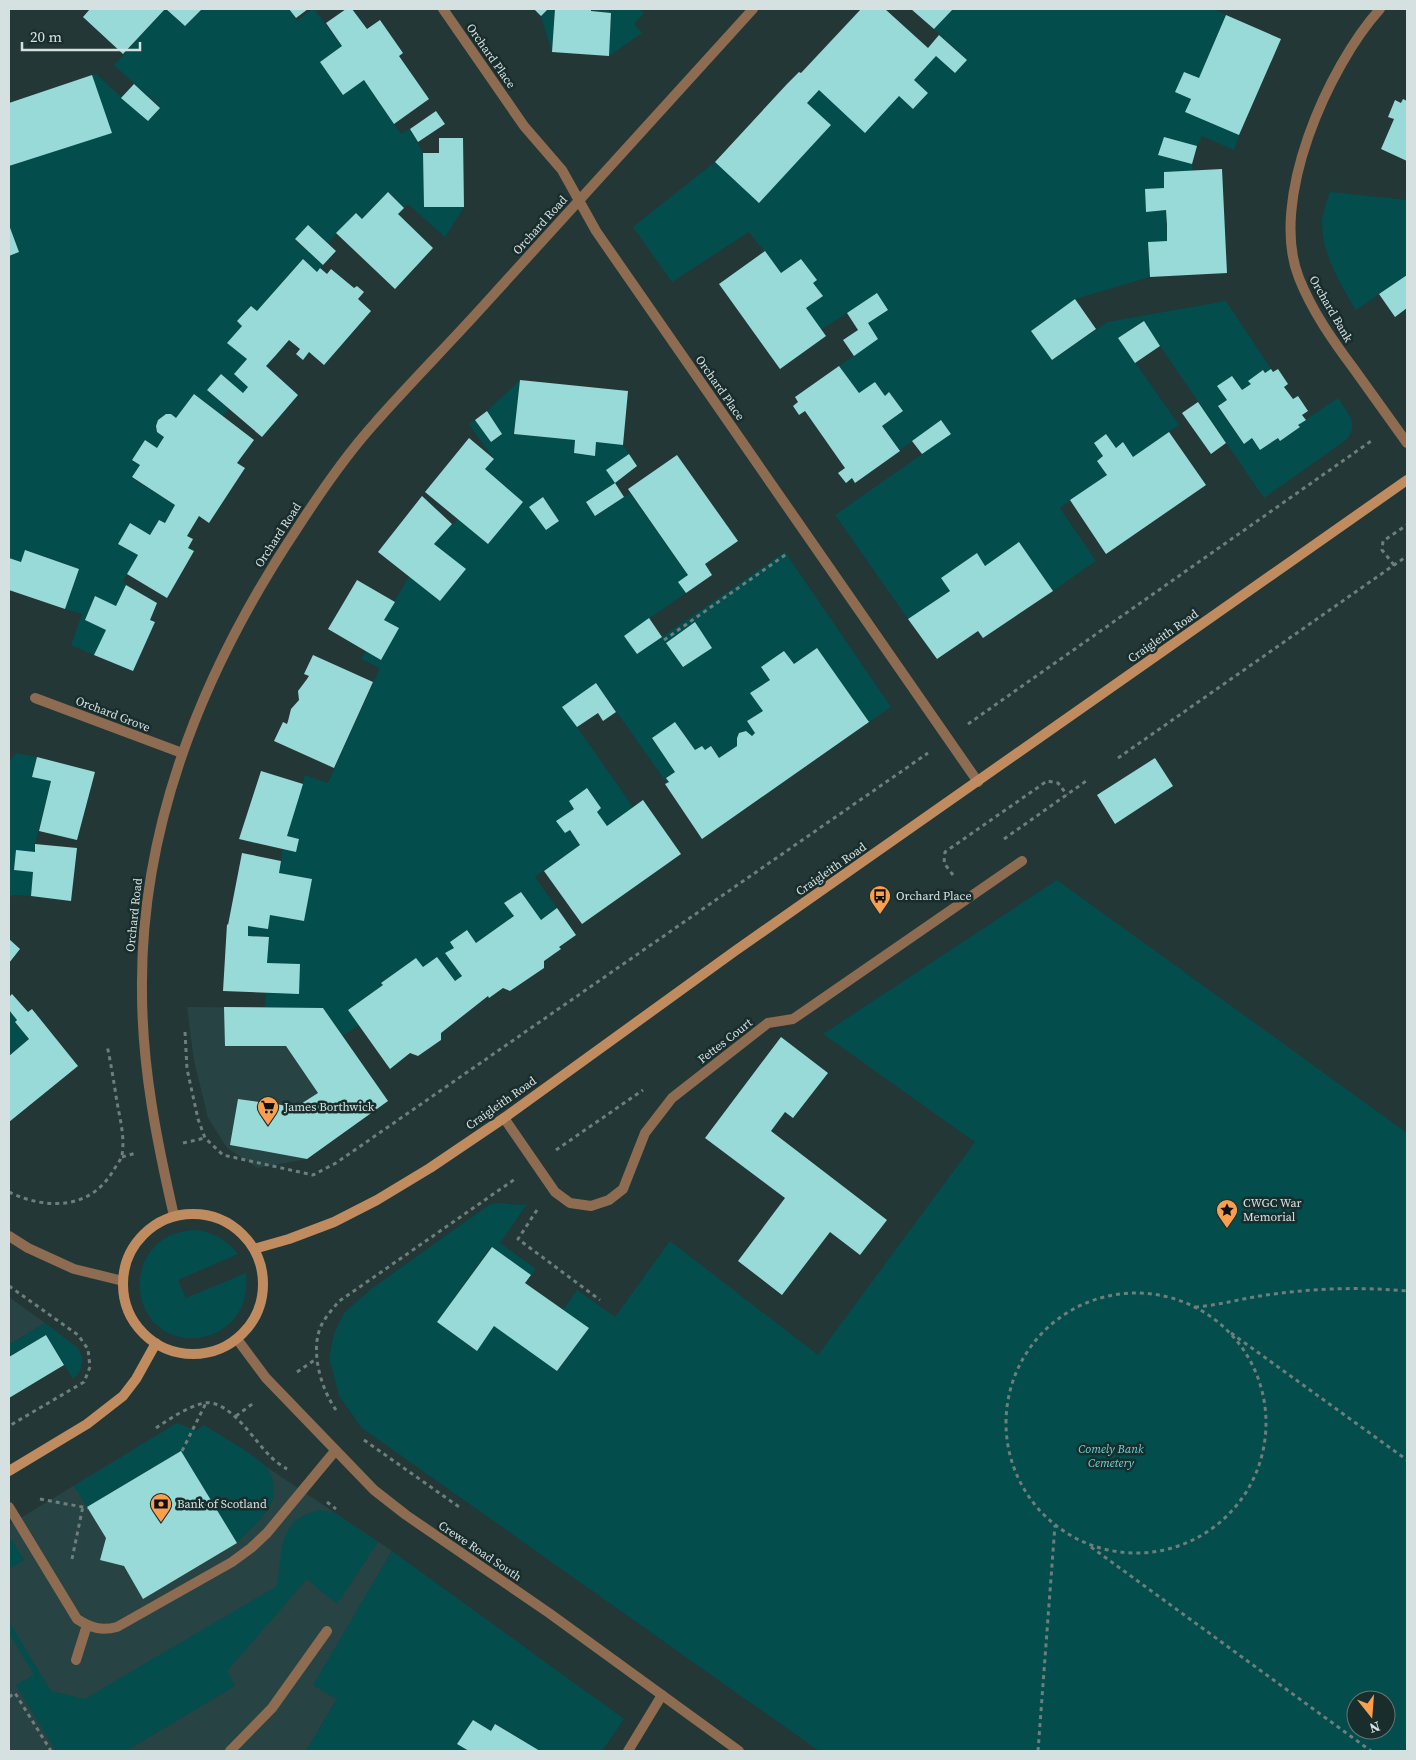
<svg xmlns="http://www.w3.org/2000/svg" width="1416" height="1760" font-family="'Source Serif 4',serif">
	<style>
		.built { fill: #274343 }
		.green { fill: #034d4c; fill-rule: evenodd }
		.building { fill: #97dad8 }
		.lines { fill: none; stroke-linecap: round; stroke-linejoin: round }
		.path { stroke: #6d7e7d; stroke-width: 3; stroke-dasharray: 4 4; stroke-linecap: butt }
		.service { stroke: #8d6c51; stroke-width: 10 }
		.minor { stroke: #8d6c51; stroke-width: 10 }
		.tertiary { stroke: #8d6c51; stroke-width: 10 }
		.secondary { stroke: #bf8b5f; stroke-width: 10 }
		.labels { text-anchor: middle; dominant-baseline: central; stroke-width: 5; stroke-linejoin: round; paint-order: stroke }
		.street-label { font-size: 12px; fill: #d5e1e0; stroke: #192d2c }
		.poi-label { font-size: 12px; fill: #d5e1e0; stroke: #192d2c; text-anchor: start }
		.park-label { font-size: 12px; font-style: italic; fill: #6cd5d3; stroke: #192d2c }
	</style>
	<rect width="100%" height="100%" fill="#233736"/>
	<path class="built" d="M187,1007L323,1008L388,1101L307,1159L258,1168L227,1148L208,1118L194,1061Z
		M9,1297L45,1323L9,1345Z
		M177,1423L196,1431L204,1425L392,1551L314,1685L337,1699L306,1751H9V1525Z"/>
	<path class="green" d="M165,9L185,26L202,9H289L297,21L312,9H314L342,46L320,62L343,94L364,80L401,134L410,129L423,153L424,207H464L445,237L408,204L404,208L388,192L362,219L356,213L328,243L308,225L295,240L323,265L317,272L303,259L257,311L251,306L237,321L242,326L228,343L247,359L234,374L248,387L243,393L221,374L207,390L229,409L223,416L194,394L176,418C165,411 154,418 157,432L164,437L157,448L145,440L132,460L140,465L132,478L175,505L165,523L159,520L150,535L130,523L118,544L138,555L123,582L126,585L116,606L95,596L85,620L106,630L94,655L71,645L82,614L65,609L79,569L26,550L21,562L9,558V256L19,252L9,225V196L10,195L9,166L111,133L92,75L96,74L148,121L160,107L114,65Z
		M548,9H565L555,10L552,52L541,16Z
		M591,9H639L644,13L634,24L642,33L609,56L611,13L591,11Z
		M953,9H1214L1226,15L1185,112L1239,135L1234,150L1202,136L1197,146L1164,137L1158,155L1192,164L1193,171L1164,172V188L1145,189L1146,212L1166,210L1167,241L1148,242L1150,277L1075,299L1031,331L1053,360L1107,322L1226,301L1271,369L1265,373L1263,370L1249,381L1251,384L1242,390L1232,376L1218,386L1227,400L1218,407L1244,444L1252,438L1260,450L1278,438L1281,440L1300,427L1298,425L1338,398C1347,412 1360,425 1346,440L1264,498L1143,321L1118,338L1179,425L1133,457L1123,443L1116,448L1106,435L1100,438L1103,456L1097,461L1107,475L1060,508L1096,561L1053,591L1019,542L985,566L977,553L941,578L950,591L908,619L835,515L951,434L941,420L899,451L882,426L903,411L890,393L885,396L875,382L859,393L839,366L878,339L868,323L888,310L847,313L821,330L806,308L822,296L813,283L816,280L801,259L781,273L749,232L672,282L633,227L715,162L759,202L807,103L819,90L899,96L914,109L927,93L914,80L936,56L955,73L967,60L934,29Z
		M1330,192L1407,200V275L1356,310C1340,283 1322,255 1322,223C1322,213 1327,202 1330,192Z
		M520,380L514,434L575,440L574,453L594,456L596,442L623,445L629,454L606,470L615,483L586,503L596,516L630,493L688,575L679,582L686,593L624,636L637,654L785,552L891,707L869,722L817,648L794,664L784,651L761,667L770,680L751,693L763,711L747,721L755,733L752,736L746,731L739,733L737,738V746L719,758L711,746L705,750L701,746L695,750L675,722L652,738L675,772L666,777L669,782L667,783L596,683L563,707L633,807L607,826L597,812L601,808L587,788L569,801L574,809L565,833L570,830L580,845L535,877L557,908L541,920L521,892L504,903L514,916L476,943L467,930L450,942L454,948L446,954L462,976L455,981L437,957L423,967L416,958L381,983L383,985L348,1010L359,1025L343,1036L323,1008L265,1007L266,993L298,994L299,965L267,963L269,937L248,936V926L268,929L270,915L304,921L312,879L279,873L283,848L296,852L299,839L287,836L305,775L328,783L380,668L361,659L366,651L399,628L384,620L409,576L440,601L465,569L434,544L452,524L453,525L458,519L488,544L523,502L485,469L494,459L469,424L475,420L491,442L502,435L487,411ZM544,498L559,521L546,530L530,507ZM695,622L712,648L683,667L666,643Z
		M16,753L37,757L32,776L51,781L35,844V852L16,851L14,870L33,872L31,896L14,895L12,897L9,894V762Z
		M1057,880L1407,1133V1751H819L362,1428L339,1396L329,1357L334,1334L344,1313L371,1289L489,1205C502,1200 513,1207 527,1204L500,1243L536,1269L531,1275L491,1247L437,1322L476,1351L494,1326L558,1371L589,1328L563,1310L577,1290L615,1317L670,1241L818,1355L975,1142L823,1034ZM1356,1700H1386V1730H1356Z
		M9,1010L17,1020L15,1023L29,1039L9,1056Z
		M195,1230C213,1232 226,1239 238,1254L178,1280L186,1298L246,1273C255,1347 156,1362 141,1297C138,1283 140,1269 147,1257C157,1239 175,1231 195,1230Z
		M45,1323L78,1348C85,1359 83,1371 73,1379L46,1335L9,1357V1345Z
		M177,1423L196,1431L204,1425C221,1436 253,1453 266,1467C274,1477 276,1493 271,1504C263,1519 248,1531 237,1543L181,1451L87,1507L74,1486Z
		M319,1510L333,1512L378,1542L337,1604L307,1579L227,1671L235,1686L126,1751H56L16,1685L34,1675L9,1633V1622L51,1691L85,1699L277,1586C283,1550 276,1521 319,1510Z
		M9,1539L12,1540L24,1560L9,1569Z
		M392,1551L624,1719L602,1751H540L496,1724L491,1731L473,1720L458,1744L469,1751H306L337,1699L313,1685Z"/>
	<path class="building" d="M90,9H165L123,54L83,17Z
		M166,9H202L185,26Z
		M289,9H308L296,18Z
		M346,9H352L367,29L380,20L403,53L399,56L429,99L394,124L364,80L343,95L320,62L342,46L326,23Z
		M534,9H548L541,16Z
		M555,9H591V11L611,13L609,56L552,52Z
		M861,9H885L928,48L939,35L967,60L955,73L936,56L914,80L928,93L913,109L899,96L865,133L819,90L807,103L831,125L759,203L715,162L787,84L799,72L801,73Z
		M911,9H953L934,29Z
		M1226,15L1281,39L1239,135L1185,112L1191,99L1175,92L1184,72L1199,78Z
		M92,75L112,133L9,166V103Z
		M134,84L160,108L148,121L121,98Z
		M1403,99L1407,101V161L1381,149L1394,119L1388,117L1395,100L1401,103Z
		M436,111L445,124L418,142L410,129Z
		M1164,137L1197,146L1192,164L1158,155Z
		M439,138H463L464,207H424L423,153H439Z
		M1222,169L1227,273L1150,277L1148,242L1167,241V225L1166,210L1146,212L1145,189L1164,188V172Z
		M388,192L404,208L398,214L433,248L395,289L336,233L356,213L362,219Z
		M9,225L19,252L9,256Z
		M308,225L336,251L323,265L295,239Z
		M765,251L781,273L801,259L817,280L813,283L823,296L806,308L826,336L780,369L719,284Z
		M303,259L317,272L320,268L327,274L331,269L354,288L357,286L364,292L358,299L371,311L324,365L309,352L303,360L296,354L300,349L289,340L276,355L266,366L298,395L262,437L207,390L221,374L243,393L248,387L234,374L247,359L227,343L242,326L237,321L251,306L257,311Z
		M1407,275V308L1395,317L1379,294Z
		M877,293L888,310L868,323L878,339L854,356L843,340L858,330L847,313Z
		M1075,299L1096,329L1052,360L1031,331Z
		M1144,321L1160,346L1135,363L1118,338Z
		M839,366L859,393L875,382L885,396L889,392L903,411L882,426L900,451L855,483L852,478L846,483L838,473L845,468L840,461L805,411L799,415L793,406L798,402L795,397Z
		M1271,369L1273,372L1278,369L1288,384L1284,387L1293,399L1298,396L1308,411L1302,415L1306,420L1298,425L1300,427L1280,441L1278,438L1260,450L1252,438L1244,444L1218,406L1227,400L1217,386L1232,376L1242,390L1251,384L1248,381L1263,370L1265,373Z
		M520,380L628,391L623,445L596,442L595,456L574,453L575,440L514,434Z
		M194,394L254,440L237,463L245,468L209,523L199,516L187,536L193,539L188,548L194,551L167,598L127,574L138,555L118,544L130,523L150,535L159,520L165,523L175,505L132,477L140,465L132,460L145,440L157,448L164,437L157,432L156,426L158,420L166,414H171L176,418Z
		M1198,402L1226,443L1211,454L1182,413Z
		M487,411L502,434L491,442L475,420Z
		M941,420L951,434L922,454L912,441Z
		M1169,432L1206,485L1106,554L1070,500L1107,475L1097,461L1103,456L1094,443L1106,434L1116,448L1123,442L1133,457Z
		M469,438L494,459L485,469L523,502L488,544L425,492Z
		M629,454L637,466L615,483L606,470Z
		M677,455L738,541L705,564L712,575L686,593L678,582L688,575L628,489Z
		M615,483L624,497L595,516L586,502Z
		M422,496L452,524L434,544L466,569L440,601L378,552Z
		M543,497L559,521L546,530L529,507Z
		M1019,542L1053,591L983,638L978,631L937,659L908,619L950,591L941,578L977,553L985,566Z
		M25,550L79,569L65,609L9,590V558L21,562Z
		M357,580L395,602L384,620L399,628L381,660L328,629Z
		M126,585L157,603L150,620L155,622L133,671L94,655L106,630L85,620L95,596L116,606Z
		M649,618L662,637L637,654L624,636Z
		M695,622L712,648L683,667L666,643Z
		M817,648L869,722L702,839L665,784L669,782L666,778L675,772L652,738L675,722L695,750L702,746L705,750L711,746L719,758L737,746V738L739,733L746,731L752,736L755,733L747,721L763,711L750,693L770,680L761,667L784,651L794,664Z
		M313,655L373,682L334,768L274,741L283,722L287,724L288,721L291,709L299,700L298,691L307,679L309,676L304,674Z
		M596,683L616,712L603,721L598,713L577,727L562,707Z
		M37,757L95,772L77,840L39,831L51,781L32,777Z
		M1155,758L1173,786L1115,824L1097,795Z
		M261,771L303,784L287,836L299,839L296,852L239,839Z
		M587,788L601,808L597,812L607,826L643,800L681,854L582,924L544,871L580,845L570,830L565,833L556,821L574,809L569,801Z
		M35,844L77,848L71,901L31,896L33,872L14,870L16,850L35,852Z
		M242,853L281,861L279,873L312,879L304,921L270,915L268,929L248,926V936L269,937L267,963L300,964L299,994L223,991L227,924L228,925Z
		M521,892L541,920L557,908L576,935L559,947L561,949L544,961V968L510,991L503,988L489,998L488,996L441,1033V1040L418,1056L410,1053L390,1069L348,1010L383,985L381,983L416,958L423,967L437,957L455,981L462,976L445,953L454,948L450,942L467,930L476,943L514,916L504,903Z
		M9,939L20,949L9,963Z
		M12,994L28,1012L32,1009L78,1066L9,1122V1056L29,1039L15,1022L17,1020L9,1010V997Z
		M224,1007L323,1008L388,1101L307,1159L230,1145L238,1099L296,1107L318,1093L286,1046H225Z
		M781,1037L828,1073L793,1118L785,1112L771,1131L887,1220L860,1255L830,1232L782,1295L738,1261L785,1198L705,1138Z
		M492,1247L531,1275L525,1283L589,1328L557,1371L494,1326L477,1351L437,1322Z
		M46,1335L64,1365L9,1398V1357Z
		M181,1451L237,1543L143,1599L124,1566L100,1560L106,1538L87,1507Z
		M473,1720L491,1731L495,1724L540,1751H469L457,1744Z"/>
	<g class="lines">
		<path class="path" d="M1394,565L1382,550L1383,541L1407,525
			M664,640L788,553
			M968,724L1374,439
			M1118,758L1407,556
			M1004,839L1089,779
			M953,875L944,863L945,852L1047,781L1058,783L1067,795
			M185,1032L187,1069L198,1119L205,1138L223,1155L313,1175L336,1163L928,753
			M183,1143L205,1138
			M556,1150L643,1090
			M122,1157L136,1153
			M9,1192C46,1210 90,1210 113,1171C116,1166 121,1160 122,1155C125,1137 120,1119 117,1102C114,1083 111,1064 107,1045
			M537,1210L518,1239L600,1300
			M9,1286L78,1335L88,1349L90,1367L84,1382L9,1426
			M1006 1423a130 130 0 1 1 260 0a130 130 0 1 1-260 0Z
			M1195,1307C1222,1305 1247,1297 1274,1294C1318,1288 1363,1287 1407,1291
			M1231,1333L1407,1460
			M297,1372L316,1359
			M336,1410C321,1389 309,1349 322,1324C326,1316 333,1309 338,1302L515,1179
			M236,1416L255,1402
			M156,1428C171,1418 187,1407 204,1403C230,1399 255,1442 271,1457C276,1462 282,1466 287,1469
			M364,1440L462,1509
			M182,1451L206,1403
			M40,1499L88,1508
			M327,1502L336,1509
			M1091,1547L1371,1751
			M72,1559L83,1506
			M9,1697L15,1693L51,1751
			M1038,1751L1055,1525"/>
		<path class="service" d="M9,1507L77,1619C91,1628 101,1631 117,1627L232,1562L251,1548L267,1533L335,1451
			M76,1660L87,1625
			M230,1751L272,1708L327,1631"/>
		<path class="minor" d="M443,9L524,126L562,170L596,231L978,782
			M1380,9C1328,67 1268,201 1299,278C1312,311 1333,341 1354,369C1372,394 1389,418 1407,443
			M35,698L182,753
			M504,1118L555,1192L570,1203L591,1206L609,1200L623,1189L645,1133L672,1098L768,1023L793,1019L1022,861
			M174,1216C157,1142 142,1068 142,991C140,823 206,665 298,527C320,493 347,454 374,424C410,383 449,344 485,304C575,205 664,107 753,9
			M628,1751L662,1695"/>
		<path class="tertiary" d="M9,1236L28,1248L74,1269L123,1281
			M237,1339L266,1378L374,1490L406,1515L549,1613L739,1751"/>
		<path class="secondary" d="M123 1284a70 70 0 1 1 140 0a70 70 0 1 1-140 0Z
			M254,1249L289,1239L334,1222L377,1200L430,1168L504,1118L735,951L1407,480
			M9,1471L87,1424L123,1396L136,1379L156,1343"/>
	</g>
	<defs>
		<g id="bus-pin" transform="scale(1.125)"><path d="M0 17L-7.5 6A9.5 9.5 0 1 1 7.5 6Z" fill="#f99f4d" stroke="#192d2c"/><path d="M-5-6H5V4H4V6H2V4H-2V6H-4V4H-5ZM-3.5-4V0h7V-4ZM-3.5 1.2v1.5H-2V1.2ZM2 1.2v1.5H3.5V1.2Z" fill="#111"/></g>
		<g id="supermarket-pin" transform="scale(1.125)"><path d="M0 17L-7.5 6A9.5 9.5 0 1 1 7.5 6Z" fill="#f99f4d" stroke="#192d2c"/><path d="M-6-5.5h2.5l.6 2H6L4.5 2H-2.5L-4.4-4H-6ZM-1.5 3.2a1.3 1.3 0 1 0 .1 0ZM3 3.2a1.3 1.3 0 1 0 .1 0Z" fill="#111"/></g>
		<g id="sight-pin" transform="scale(1.125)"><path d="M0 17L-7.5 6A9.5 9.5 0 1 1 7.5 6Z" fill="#f99f4d" stroke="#192d2c"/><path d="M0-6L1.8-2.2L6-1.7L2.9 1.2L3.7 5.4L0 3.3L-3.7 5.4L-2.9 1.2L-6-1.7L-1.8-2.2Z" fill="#111"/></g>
		<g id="bank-pin" transform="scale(1.125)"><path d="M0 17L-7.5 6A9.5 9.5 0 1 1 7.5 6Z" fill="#f99f4d" stroke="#192d2c"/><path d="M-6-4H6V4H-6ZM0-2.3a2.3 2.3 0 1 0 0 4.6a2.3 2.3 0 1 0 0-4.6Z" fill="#111"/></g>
	</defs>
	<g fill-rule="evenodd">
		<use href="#bus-pin" x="880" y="896"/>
		<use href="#supermarket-pin" x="268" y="1107"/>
		<use href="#sight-pin" x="1227" y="1210"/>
		<use href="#bank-pin" x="161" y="1504"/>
	</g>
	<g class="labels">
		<g class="street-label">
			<text transform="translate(491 56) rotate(55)">Orchard Place</text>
			<text transform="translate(540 225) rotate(-48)">Orchard Road</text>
			<text transform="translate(1331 309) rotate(60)">Orchard Bank</text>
			<text transform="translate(720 388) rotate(55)">Orchard Place</text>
			<text transform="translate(278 535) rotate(-57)">Orchard Road</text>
			<text transform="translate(1163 636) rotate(-35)">Craigleith Road</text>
			<text transform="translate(113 714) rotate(21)">Orchard Grove</text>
			<text transform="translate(831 869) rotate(-35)">Craigleith Road</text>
			<text transform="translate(134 915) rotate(-84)">Orchard Road</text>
			<text transform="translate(725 1041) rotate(-38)">Fettes Court</text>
			<text transform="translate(501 1103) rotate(-35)">Craigleith Road</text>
			<text transform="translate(480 1551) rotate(34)">Crewe Road South</text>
		</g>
		<g class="poi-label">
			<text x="896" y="896">Orchard Place</text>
			<text x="284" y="1107">James Borthwick</text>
			<text x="1243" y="1203">CWGC War<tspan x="1243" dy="14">Memorial</tspan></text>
			<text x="177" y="1504">Bank of Scotland</text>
		</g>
		<g class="park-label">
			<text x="1111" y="1449">Comely Bank<tspan x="1111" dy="14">Cemetery</tspan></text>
		</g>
	</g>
	<rect width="1416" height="1760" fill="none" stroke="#d5e1e0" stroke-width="20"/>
	<g transform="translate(1371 1715) rotate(163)"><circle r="24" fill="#192d2c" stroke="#647574"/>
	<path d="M0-4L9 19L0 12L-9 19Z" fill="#f99f4d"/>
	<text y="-8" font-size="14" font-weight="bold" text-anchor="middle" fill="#d5e1e0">N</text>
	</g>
	<path d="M22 42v8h118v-8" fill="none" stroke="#d5e1e0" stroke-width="2.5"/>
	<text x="30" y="42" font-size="15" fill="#d5e1e0" stroke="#192d2c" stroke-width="4" paint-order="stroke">20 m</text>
</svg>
